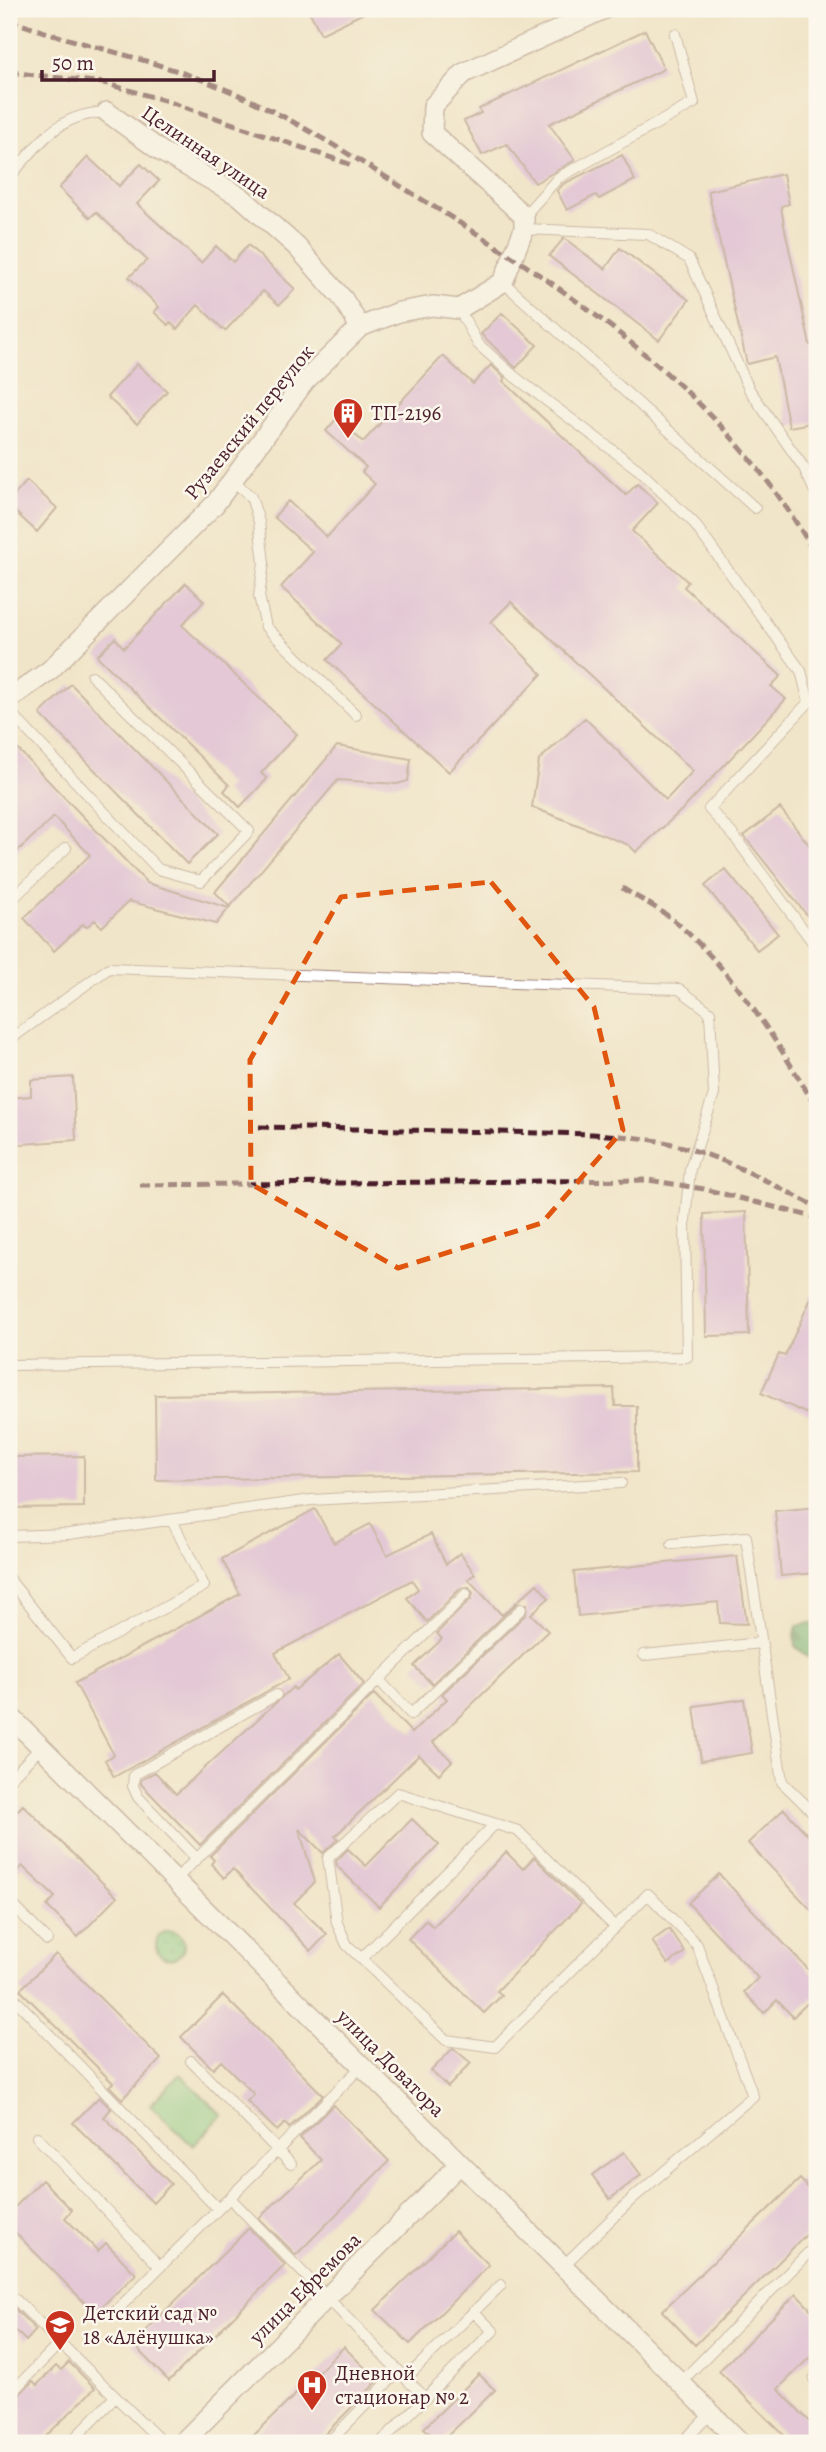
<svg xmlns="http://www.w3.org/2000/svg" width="826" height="2452" font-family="Alegreya,serif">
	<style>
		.grass { fill: url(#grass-dots); stroke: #687659; stroke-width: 2 }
		.forest { fill: url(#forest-firs); stroke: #5b6850; stroke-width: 2 }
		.park { fill: #86cc87; stroke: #687659; stroke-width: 2 }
		.building { fill: #d4a4e5 }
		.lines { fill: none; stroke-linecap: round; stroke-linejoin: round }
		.lane-casing { stroke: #9e827a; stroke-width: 12 }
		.street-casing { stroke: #9e827a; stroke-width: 22 }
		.lane { stroke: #fff; stroke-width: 10 }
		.street { stroke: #fff; stroke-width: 19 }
		.rail { stroke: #4a1f2b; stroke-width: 5; stroke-dasharray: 10 5; stroke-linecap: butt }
		.marked { fill: none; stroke: #e0560e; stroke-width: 5; stroke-dasharray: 14 9; stroke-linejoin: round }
		.labels { text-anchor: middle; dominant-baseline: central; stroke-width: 5; stroke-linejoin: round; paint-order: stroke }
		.street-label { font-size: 21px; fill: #4a1f2b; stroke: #fbf7ec }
		.poi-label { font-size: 21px; fill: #4a1f2b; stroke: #fbf7ec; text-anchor: start }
	</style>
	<defs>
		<pattern id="grass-dots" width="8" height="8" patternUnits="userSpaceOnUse" patternTransform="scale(1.75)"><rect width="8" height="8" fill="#86cc87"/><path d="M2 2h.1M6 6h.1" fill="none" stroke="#75af75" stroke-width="1.8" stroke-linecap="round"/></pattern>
		<pattern id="forest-firs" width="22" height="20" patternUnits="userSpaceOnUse" patternTransform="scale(1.75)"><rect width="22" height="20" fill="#6cb074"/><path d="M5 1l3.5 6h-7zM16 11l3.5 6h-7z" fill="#5b8f5f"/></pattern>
	</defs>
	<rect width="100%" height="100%" fill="#fbf7ec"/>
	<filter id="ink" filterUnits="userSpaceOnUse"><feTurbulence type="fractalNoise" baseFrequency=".0143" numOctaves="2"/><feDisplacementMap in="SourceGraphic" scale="14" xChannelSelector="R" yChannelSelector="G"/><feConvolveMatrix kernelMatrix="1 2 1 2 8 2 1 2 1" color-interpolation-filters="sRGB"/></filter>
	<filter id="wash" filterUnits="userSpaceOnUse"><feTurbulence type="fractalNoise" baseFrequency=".00686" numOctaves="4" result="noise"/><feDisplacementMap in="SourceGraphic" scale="28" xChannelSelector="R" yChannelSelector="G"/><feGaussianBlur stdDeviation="1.57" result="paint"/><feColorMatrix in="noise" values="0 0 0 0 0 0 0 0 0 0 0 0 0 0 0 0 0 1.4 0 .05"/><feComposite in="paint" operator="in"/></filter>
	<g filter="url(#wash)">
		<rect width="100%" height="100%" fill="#f1e5c9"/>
		<path class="grass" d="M156 1945a14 14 0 1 1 28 0a14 14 0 1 1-28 0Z"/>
		<path class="forest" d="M810,1623L817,1624V1665L795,1646L794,1636L797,1626Z"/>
		<path class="park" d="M180,2074L222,2115L193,2146L150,2105Z"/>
		<g id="blocks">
			<path class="building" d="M308,9H372L321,34Z
				M645,30L664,69L549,124L575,160L535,183L507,144L482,155L464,121L481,113L479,109Z
				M622,155L635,180L599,199L596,195L567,210L557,191L563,184Z
				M88,157L119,186L141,164L159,181L137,204L201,263L216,246L233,262L248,245L295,289L279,305L263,291L225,331L198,305L177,329L170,322L168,325L154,312L159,307L129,277L147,260L96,212L90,218L59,188Z
				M783,174L789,204L781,206L784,225L810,345L817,343V422L789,427L775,357L747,364L708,191Z
				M564,238L605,269L620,248L689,300L659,340L549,256Z
				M502,313L537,345L516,368L481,334Z
				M443,356L473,384L491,365L505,378L503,381L626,495L637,484L658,503L632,531L688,582L684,587L781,676L771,686L786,699L686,806L636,852L629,845L532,807L539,760L585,718L666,800L693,771L511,602L491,622L542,674L449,772L327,660L342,644L281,587L313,552L274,517L288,501L327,537L375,484L362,472L366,467L326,431L337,418L363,442Z
				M137,364L167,391L137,424L107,397Z
				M27,481L57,508L37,532L9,506V501Z
				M186,583L204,601L182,625L297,734L261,773L267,779L240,807L224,791L229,785L97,656L115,638L124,648Z
				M71,684L218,834L187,864L40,714Z
				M9,740L147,883L229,908L216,924L129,901L102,927L95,920L86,927L83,924L54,951L24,918L90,855L54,817L9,859Z
				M337,746L411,759L408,781L397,784L338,780L230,907L215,892Z
				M780,808L817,855V928L744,836Z
				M725,869L778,934L757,950L705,886Z
				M73,1077L76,1140L9,1145V1098L31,1096V1080Z
				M746,1212L749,1335L706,1336L704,1214Z
				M817,1285V1418L761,1393L779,1354L785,1356Z
				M614,1388L615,1406H637V1472L156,1480L155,1395Z
				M84,1456V1507L9,1508V1457Z
				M817,1507V1573L781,1576L775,1511Z
				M315,1509L334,1543L370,1524L387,1555L431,1534L446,1564L460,1553L475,1574L468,1579L502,1615L537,1584L549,1598L531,1614L548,1631L433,1742L452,1761L439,1774L419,1755L335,1836L338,1839L323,1853L299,1829L315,1882L294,1903L327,1934L311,1951L233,1869L224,1878L211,1864L214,1860L210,1856L374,1694L412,1733L447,1699L442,1694L526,1614L527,1604H516L432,1684L414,1666L442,1639L437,1633L471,1599L473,1593L469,1587L461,1588L427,1622L407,1598L418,1589L412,1580L275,1653L289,1679L114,1777L105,1760L114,1755L75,1683L240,1594L222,1559Z
				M737,1556L747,1624L720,1623L718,1602L578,1616L574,1572Z
				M339,1654L364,1684L200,1845L141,1784V1780L155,1772L176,1794L293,1687L295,1690Z
				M744,1699L752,1753L701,1761L694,1706Z
				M23,1805L117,1897L78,1937L47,1906L55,1897L22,1866L9,1879V1819Z
				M784,1809L817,1845V1916L748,1843Z
				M412,1819L439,1845L379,1907L337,1866L336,1861L348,1849L366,1866Z
				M506,1852L523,1869L534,1857L581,1904L497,1991L502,1995L484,2013L408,1939L426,1920L433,1927Z
				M719,1874L817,1979V1994L793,2017L777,2000L764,2013L744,1992L758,1978L688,1903Z
				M669,1929L685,1952L668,1964L652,1941Z
				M56,1954L161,2059L122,2099L109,2086L113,2083L20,1990Z
				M223,1995L323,2095L289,2128L285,2123L277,2131L247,2101L254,2094L221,2061L213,2069L181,2037Z
				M453,2048L471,2063L448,2087L431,2071Z
				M99,2097L111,2109L104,2117L171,2184L153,2203L73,2123Z
				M333,2105L389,2161L296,2255L259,2218L321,2160L300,2138Z
				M624,2152L641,2175L610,2199L592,2175Z
				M800,2179L817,2197V2224L695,2345L662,2311Z
				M42,2180L72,2210L65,2218L98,2251L106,2243L136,2274L95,2313L9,2226V2213Z
				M249,2228L285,2265L169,2381L132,2344Z
				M455,2231L489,2265L410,2344L375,2310Z
				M796,2294L817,2316V2350L778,2389L817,2429V2443H792L719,2371Z
				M14,2308L36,2330L26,2341L9,2324V2313Z
				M344,2347L378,2381L316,2443H246Z
				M69,2362L95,2388L39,2443H9V2404L33,2381L37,2385L56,2366L61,2370Z
				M479,2374L495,2390L440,2443L424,2428Z"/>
		</g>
	</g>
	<g filter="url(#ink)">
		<use href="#blocks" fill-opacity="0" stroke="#9e827a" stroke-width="2"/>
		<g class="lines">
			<g class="lane-casing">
				<path id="lane" d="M9,177C41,143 56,114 107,112
					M524,216L558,178L694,103L675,34
					M524,229L648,234L689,259L749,389L804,468L817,496
					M503,282L755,508
					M459,309L478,344L515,377L639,470L693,522L801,671L809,702L709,809L734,836L817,948
					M233,480L251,497L259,522L264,563L259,596L266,627L356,715
					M9,711L158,869L201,881L249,831L92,676
					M9,902L66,848
					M9,1040L109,968L679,989L710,1012L714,1094L690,1169L685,1220L687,1357L9,1365
					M815,1447L817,1448
					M9,1536L69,1534L311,1500L621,1483
					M672,1544L746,1537L782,1782L817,1816
					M9,1579L72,1658L204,1586L172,1520
					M644,1655L761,1643
					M379,1680L411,1714L521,1609
					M9,1780L41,1747
					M197,1859L138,1797L133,1786L134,1775L276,1695
					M175,1880L466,1594
					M9,1901L47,1940
					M361,1959L495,1824
					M9,1993L218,2209
					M191,2061L291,2164
					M37,2137L160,2267L362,2066
					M230,2198L425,2398
					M563,2266L632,2199L753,2096L697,1945L648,1894L495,2047L446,2040L347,1945L337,1923L328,1858L398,1793L518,1831L615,1927
					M16,2300L163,2443
					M114,2313L160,2267
					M406,2378L501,2285
					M814,2379L817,2382
					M680,2383L817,2244
					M9,2395L60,2343
					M70,2443L115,2397
					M328,2443L399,2371
					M380,2443L493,2331L474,2312
					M682,2443L711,2413"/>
			</g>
			<g class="street-casing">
				<path id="street" d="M107,112L162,152L241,197L297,247L343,299L360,327
					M9,699L50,670L215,504L305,381L360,327L399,312L433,306L459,309L503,282L524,229V216L432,133L433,106L464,73L604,9
					M9,1715L741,2443
					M182,2443L460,2164"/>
			</g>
			<use href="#lane" class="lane"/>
			<use href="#street" class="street"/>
			<path class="rail" d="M9,20C75,44 145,57 210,83C281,110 345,152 410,192C566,288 727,392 817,558
				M9,72L104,83L167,101L352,165
				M622,888C640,899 660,909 676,922C735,974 778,1042 817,1109
				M259,1127L592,1134C623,1136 653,1138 683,1147C730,1160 774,1185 817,1207
				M140,1185L648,1180L704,1189L817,1218"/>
		</g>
	</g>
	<path d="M0 0H826V2452H0ZM491,882L594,1007L623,1130L542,1223L398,1268L251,1184L250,1060L341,897Z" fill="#f1e5c9" fill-opacity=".55" fill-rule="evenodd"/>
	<path class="marked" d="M491,882L594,1007L623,1130L542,1223L398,1268L251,1184L250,1060L341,897Z"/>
	<defs>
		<g id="building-pin" transform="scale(1.575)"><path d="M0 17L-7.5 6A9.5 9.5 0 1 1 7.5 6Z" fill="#c8321e" stroke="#fbf7ec"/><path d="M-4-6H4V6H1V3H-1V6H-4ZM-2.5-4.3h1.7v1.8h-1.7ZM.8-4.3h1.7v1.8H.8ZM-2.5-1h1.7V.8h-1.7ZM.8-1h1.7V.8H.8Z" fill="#fff"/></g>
		<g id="school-pin" transform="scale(1.575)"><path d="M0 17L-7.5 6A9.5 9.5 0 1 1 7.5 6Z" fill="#c8321e" stroke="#fbf7ec"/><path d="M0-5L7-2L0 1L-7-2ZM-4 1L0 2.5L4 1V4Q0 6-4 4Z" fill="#fff"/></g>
		<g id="hospital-pin" transform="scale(1.575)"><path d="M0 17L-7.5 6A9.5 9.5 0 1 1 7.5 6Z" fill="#c8321e" stroke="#fbf7ec"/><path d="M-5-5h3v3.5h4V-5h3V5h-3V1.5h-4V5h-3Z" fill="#fff"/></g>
	</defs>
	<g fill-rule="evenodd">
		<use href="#building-pin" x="348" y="413"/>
		<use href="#school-pin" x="60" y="2325"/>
		<use href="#hospital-pin" x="312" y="2385"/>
	</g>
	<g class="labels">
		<g class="street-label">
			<text transform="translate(206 152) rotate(34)">Целинная улица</text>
			<text transform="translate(249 422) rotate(-51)">Рузаевский переулок</text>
			<text transform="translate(391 2063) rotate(45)">улица Доватора</text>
			<text transform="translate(305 2288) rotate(-45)">улица Ефремова</text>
		</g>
		<g class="poi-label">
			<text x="371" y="413">ТП-2196</text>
			<text x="83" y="2313">Детский сад №<tspan x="83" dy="24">18 «Алёнушка»</tspan></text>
			<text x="335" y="2373">Дневной<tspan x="335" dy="24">стационар № 2</tspan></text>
		</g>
	</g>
	<rect width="826" height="2452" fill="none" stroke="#fbf7ec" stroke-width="35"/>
	<path d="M42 70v10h172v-10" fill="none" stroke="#4a1f2b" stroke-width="3.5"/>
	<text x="52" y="70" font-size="21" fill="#4a1f2b" stroke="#fbf7ec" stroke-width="5" paint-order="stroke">50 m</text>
</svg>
